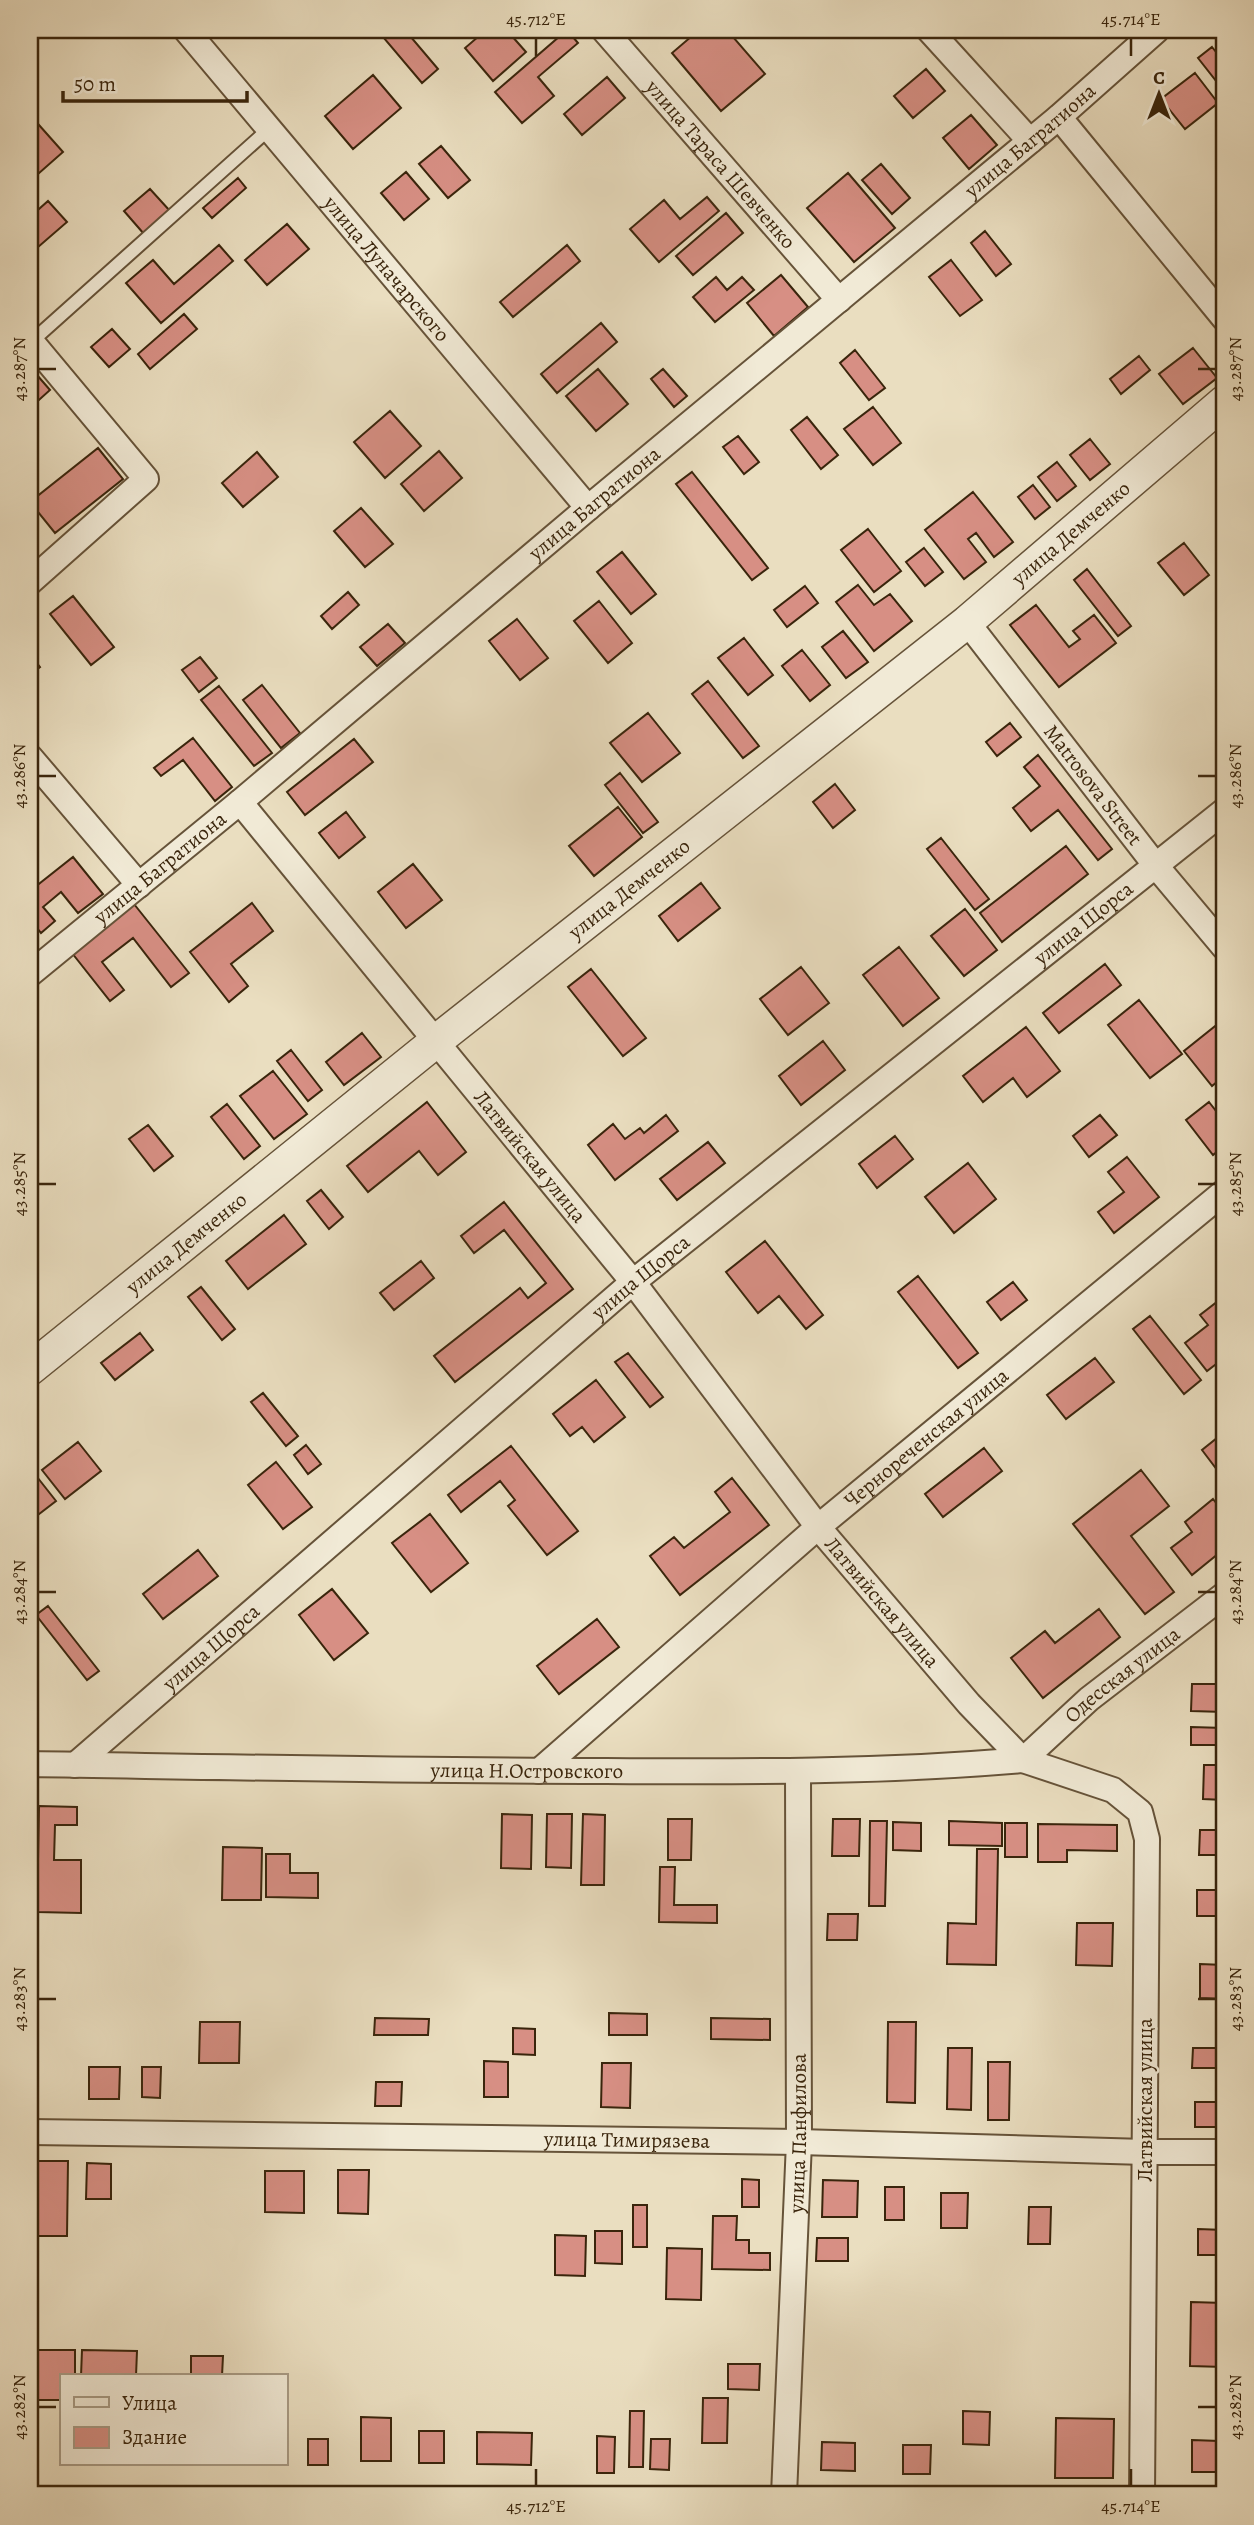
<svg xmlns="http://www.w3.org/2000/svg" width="1254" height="2525" font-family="Alegreya,serif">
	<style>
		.building { fill: #d78f84; stroke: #3a250c; stroke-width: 2 }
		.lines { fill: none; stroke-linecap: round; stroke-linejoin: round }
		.service-casing { stroke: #665339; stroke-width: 16 }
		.minor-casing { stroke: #665339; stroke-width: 28 }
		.tertiary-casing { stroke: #665339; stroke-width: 35 }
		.service { stroke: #f1ead6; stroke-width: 12 }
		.minor { stroke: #f1ead6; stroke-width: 24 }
		.tertiary { stroke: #f1ead6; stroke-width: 32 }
		.ticks { fill: none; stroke: #3a250c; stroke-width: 2.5 }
		.labels { text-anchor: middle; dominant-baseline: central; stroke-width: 5; stroke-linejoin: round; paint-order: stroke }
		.street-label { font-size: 21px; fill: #3a250c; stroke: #f1ead6 }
		.neatline { fill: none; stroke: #3a250c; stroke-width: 2.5 }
		.ticks-label { font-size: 18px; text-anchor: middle; fill: #3a250c }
	</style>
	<rect width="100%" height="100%" fill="#eadec0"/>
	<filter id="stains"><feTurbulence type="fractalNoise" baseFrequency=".00286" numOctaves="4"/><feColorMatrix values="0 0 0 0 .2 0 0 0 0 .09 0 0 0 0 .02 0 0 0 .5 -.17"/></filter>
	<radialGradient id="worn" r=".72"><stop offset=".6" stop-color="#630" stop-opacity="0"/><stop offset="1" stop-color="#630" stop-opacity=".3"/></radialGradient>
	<path class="building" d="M392,30H405L438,69L422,83L383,37Z
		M456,30H471L463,37Z
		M486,30H517L511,35L526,52L493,81L465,48Z
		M567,30L578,43L538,77L554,96L522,123L495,92Z
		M699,30H727L765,74L721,111L672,53Z
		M1212,47L1224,62V91L1198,58Z
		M926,69L945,91L913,118L894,96Z
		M1195,73L1218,103L1185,129L1161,99Z
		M373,75L401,108L353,149L325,116Z
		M607,77L625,98L582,135L564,114Z
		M971,115L997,145L969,169L943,138Z
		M31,116L63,152L30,181V118Z
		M441,146L470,180L448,198L419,164Z
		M881,164L910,198L892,214L862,180Z
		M406,172L429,199L404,220L381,193Z
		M848,173L895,228L854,262L807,208Z
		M238,178L246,188L212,218L203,208Z
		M150,189L170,211L144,234L124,211Z
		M707,197L719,211L659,262L630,229L664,200L680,219Z
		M48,201L67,222L30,254V217Z
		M726,213L743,233L693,275L676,256Z
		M287,224L309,249L267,285L245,260Z
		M985,231L1011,264L996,276L971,243Z
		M219,245L233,261L161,323L126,283L153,260L174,284Z
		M567,245L580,261L513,317L500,302Z
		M951,260L982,300L960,316L929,277Z
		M781,275L808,307L774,336L747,303Z
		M716,277L727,290L742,277L754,290L715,322L693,297Z
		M184,314L197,329L150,369L138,354Z
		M601,323L617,342L557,393L541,374Z
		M112,329L130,349L109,367L91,347Z
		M1193,348L1217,378L1183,404L1159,374Z
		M855,350L885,388L869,400L840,363Z
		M1139,356L1150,370L1121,394L1110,379Z
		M30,367L50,390L30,408Z
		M598,369L628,404L596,431L566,396Z
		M663,369L687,396L674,407L651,379Z
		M873,407L901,443L873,465L844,429Z
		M390,411L421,446L385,478L354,442Z
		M807,417L838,455L821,469L791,430Z
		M738,436L759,462L744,474L723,447Z
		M1090,439L1110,464L1090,480L1070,455Z
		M98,448L123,479L55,533L30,502Z
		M439,451L462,478L424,511L401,484Z
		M257,452L278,477L243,507L222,483Z
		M1057,462L1076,486L1057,501L1038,477Z
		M692,472L768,568L752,580L676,484Z
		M1033,485L1050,507L1035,519L1018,497Z
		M973,492L1013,542L994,557L976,533L968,539L986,562L964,579L925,530Z
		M361,508L393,544L365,567L334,531Z
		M868,529L901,571L874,592L841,550Z
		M1184,543L1209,575L1184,595L1158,563Z
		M924,548L943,572L925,586L906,562Z
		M622,552L656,594L631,614L597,572Z
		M1087,569L1131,626L1118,636L1074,580Z
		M858,585L874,605L890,594L912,621L874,651L836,602Z
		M805,586L818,603L787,627L774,610Z
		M348,592L359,605L332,629L321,616Z
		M73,596L114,647L91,665L50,614Z
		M599,601L632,643L608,663L574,621Z
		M1036,605L1069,647L1080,639L1073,631L1094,615L1116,643L1059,687L1010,625Z
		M517,619L548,658L520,680L489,641Z
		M388,624L405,643L377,666L360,647Z
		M843,631L868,662L846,678L822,647Z
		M744,638L773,675L748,695L718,658Z
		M802,650L830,685L810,701L782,666Z
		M30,654L40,667L30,675Z
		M200,657L217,678L199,692L182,670Z
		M708,681L759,746L743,758L692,694Z
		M262,685L300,733L281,748L243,700Z
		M219,686L272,753L254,766L201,700Z
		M648,713L680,753L642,782L610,743Z
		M1010,723L1021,737L997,756L986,742Z
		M193,738L232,787L215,801L183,760L161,776L154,768Z
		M354,739L373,762L305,815L287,792Z
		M1038,755L1112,849L1098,860L1058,810L1031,831L1013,808L1040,786L1024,767Z
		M620,773L658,822L643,833L605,785Z
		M835,784L855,810L833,828L813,802Z
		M618,807L642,837L594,876L569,846Z
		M346,812L365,837L339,858L319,833Z
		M941,838L989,899L975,910L927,849Z
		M1066,846L1088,874L1002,942L980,913Z
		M73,857L103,894L78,913L61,892L43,907L55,921L41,933L30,919V891Z
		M413,864L442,900L406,928L378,892Z
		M701,883L720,908L678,941L659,916Z
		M252,903L273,931L231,964L248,986L229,1002L190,952Z
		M134,904L189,973L171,987L133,938L102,962L124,990L110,1001L72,953Z
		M965,909L997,950L964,976L931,936Z
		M899,947L939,998L903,1026L863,975Z
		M1105,964L1121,985L1059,1033L1043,1013Z
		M801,967L829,1003L788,1035L760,999Z
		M591,969L646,1038L623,1056L568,987Z
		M1139,1000L1182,1054L1150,1078L1108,1025Z
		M1219,1023L1224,1030V1076L1212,1086L1184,1051Z
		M1026,1027L1060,1071L1027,1097L1013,1078L983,1102L963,1076Z
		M362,1033L381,1057L344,1085L326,1062Z
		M823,1041L845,1070L801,1105L779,1076Z
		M291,1050L322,1090L308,1101L277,1061Z
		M273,1071L307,1114L274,1139L240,1096Z
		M427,1102L466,1152L438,1175L419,1151L368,1192L347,1166Z
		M1209,1102L1220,1116L1224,1113V1146L1213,1155L1186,1120Z
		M227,1104L260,1146L244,1159L211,1117Z
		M666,1115L678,1131L615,1180L588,1145L613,1124L625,1139L640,1128L644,1133Z
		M1100,1115L1117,1135L1089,1157L1073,1136Z
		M148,1125L173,1156L154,1171L129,1139Z
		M895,1136L913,1159L877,1188L859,1164Z
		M708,1142L725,1163L677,1200L660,1179Z
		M1127,1157L1159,1197L1114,1233L1098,1212L1124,1192L1108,1172Z
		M968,1163L996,1199L954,1233L925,1197Z
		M321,1190L343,1217L329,1229L307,1201Z
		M504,1202L573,1289L455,1382L434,1356L520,1288L528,1298L546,1283L504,1230L474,1253L461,1236Z
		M284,1215L306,1244L248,1289L226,1261Z
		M765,1241L823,1315L806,1329L779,1296L758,1313L726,1272Z
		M421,1261L434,1278L394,1310L380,1293Z
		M918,1276L978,1353L958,1368L898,1292Z
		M1013,1282L1027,1300L1001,1320L987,1302Z
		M201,1287L235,1329L222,1340L188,1297Z
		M1222,1298L1224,1301V1358L1207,1371L1185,1343L1208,1325L1200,1315Z
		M1150,1316L1201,1380L1184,1394L1133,1329Z
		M140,1333L153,1350L115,1380L101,1363Z
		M628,1353L663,1397L650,1407L615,1362Z
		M1095,1358L1114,1382L1066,1419L1047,1395Z
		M596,1380L625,1417L594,1442L582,1427L570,1436L553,1414Z
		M263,1393L298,1436L286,1446L251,1402Z
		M1217,1438L1224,1447V1479L1202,1450Z
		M78,1442L101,1471L65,1499L42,1470Z
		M306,1445L321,1464L308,1474L294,1455Z
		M511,1446L578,1531L547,1555L508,1506L515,1500L500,1481L461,1512L448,1495Z
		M984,1448L1002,1471L943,1517L925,1494Z
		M276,1462L312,1507L283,1529L248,1485Z
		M30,1468L56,1501L30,1521Z
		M1141,1470L1169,1506L1131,1536L1174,1592L1145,1614L1073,1524Z
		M732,1478L769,1525L680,1595L650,1556L674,1537L684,1548L730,1512L715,1492Z
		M1213,1499L1224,1513V1549L1192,1575L1171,1548L1192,1532L1185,1522Z
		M430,1514L468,1563L431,1592L392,1543Z
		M198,1550L218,1576L163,1619L143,1594Z
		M332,1589L368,1633L334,1660L299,1615Z
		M48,1606L99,1671L87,1680L36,1615Z
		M1099,1609L1120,1637L1043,1698L1011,1658L1045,1631L1055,1643Z
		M597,1619L619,1647L559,1694L537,1666Z
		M1192,1684H1224V1712L1191,1711Z
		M1191,1727L1224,1728V1745H1191Z
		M1204,1765H1224V1800L1203,1799Z
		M39,1806L77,1807V1825H55L54,1860H81V1913L37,1912Z
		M30,1813H36L35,1850L30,1849Z
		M502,1814L532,1815L531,1869L501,1868Z
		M547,1814H572L571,1868L546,1867Z
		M583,1814L605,1815L604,1885H581Z
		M668,1819H692L691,1860H668Z
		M833,1819H860L859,1856H832Z
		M870,1821H887L885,1906H869Z
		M949,1821L1002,1823V1846L949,1845Z
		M893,1822L921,1823V1851L893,1850Z
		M1005,1823H1027V1857H1005Z
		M1038,1824L1117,1825V1851L1067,1850V1862H1038Z
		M1200,1830H1224V1855H1199Z
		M223,1847L262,1848L261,1900H222Z
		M977,1849H998L996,1965L947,1964L948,1923L976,1924Z
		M266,1854H290V1873H318V1898L266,1897Z
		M660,1867H675L674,1905H717V1923L659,1922Z
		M1197,1890H1224V1916H1197Z
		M828,1914H858L857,1940H827Z
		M1077,1923H1113L1112,1966L1076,1965Z
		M1200,1964L1224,1965V1999L1200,1998Z
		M609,2013L647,2014V2035H609Z
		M375,2018L429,2019L428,2035H374Z
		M711,2018L770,2019V2040L711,2039Z
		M200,2022H240L239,2063H199Z
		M888,2022H916L915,2103L887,2102Z
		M513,2028L535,2029V2055L513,2054Z
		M948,2048H972L971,2110L947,2109Z
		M1193,2048H1224V2068H1192Z
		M484,2061L508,2062V2097H484Z
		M988,2062H1010L1009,2120H988Z
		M602,2063H631L630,2108L601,2107Z
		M89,2067H120L119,2099H89Z
		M142,2067H161L160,2098L142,2097Z
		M376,2082H402L401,2106H375Z
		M1195,2102H1224V2127H1195Z
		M32,2161H68L67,2236H31Z
		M87,2163L111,2164V2199H86Z
		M338,2170H369L368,2214L338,2213Z
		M265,2171H304V2213L265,2212Z
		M742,2179L759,2180V2207H742Z
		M823,2180L858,2181L857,2217H822Z
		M885,2187H904V2220H885Z
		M941,2193H968L967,2228H941Z
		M633,2205H647V2247H633Z
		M1029,2207H1051L1050,2244H1028Z
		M713,2216H737L736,2240H749V2253H770V2270L712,2269Z
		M1198,2229L1224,2230V2255H1198Z
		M595,2231H622V2264L595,2263Z
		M555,2235L586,2236L585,2276L555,2275Z
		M817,2238H848V2261H816Z
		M667,2248L702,2249L701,2300L666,2299Z
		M1191,2302L1224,2303V2367L1190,2366Z
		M32,2350H75V2376H61V2400H31Z
		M82,2350L137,2351L136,2376H81Z
		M191,2356H223L222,2376H191Z
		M728,2364H760L759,2390L728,2389Z
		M703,2398H728L727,2443H702Z
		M630,2411H644L643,2467H629Z
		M963,2411L990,2412L989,2445L963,2444Z
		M361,2417L391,2418V2461H361Z
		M1056,2418L1114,2419L1113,2478H1055Z
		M419,2431H444V2463H419Z
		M477,2432L532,2433L531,2465L477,2464Z
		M597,2436L615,2437L614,2473H597Z
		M308,2439H328V2465H308Z
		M651,2439H670L669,2470L650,2469Z
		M1192,2440L1219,2441L1218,2472H1192Z
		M822,2442L855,2443V2471L821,2470Z
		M903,2445H931L930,2474H903Z"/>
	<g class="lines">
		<g class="service-casing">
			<path id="service" d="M31,342L269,129"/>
		</g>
		<g class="minor-casing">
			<g id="minor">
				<path id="s1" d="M186,30L588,508"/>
				<path id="s2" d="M604,30L839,300"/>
				<path d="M929,30L1030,141"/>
				<path d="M1059,117L1224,318"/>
				<path d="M30,340L146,479L30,582"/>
				<path id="s3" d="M967,622L1156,866L1224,947"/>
				<path d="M30,757L139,885"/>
				<path id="s4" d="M240,802L633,1282L818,1527L969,1704L1023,1760L1113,1790L1140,1812L1147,1839L1142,2495"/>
				<path id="s5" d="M30,974L240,802L588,508L1059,117L1157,30"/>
				<path id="s6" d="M1023,1760L1089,1699L1224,1595"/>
				<path id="s7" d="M30,1764C222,1767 414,1771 606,1771C745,1772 884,1772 1023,1760"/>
				<path id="s8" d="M75,1765L633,1282L1224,811"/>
				<path id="s9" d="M539,1771L818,1527L1224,1192"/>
				<path id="s10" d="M30,2132L799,2142L1145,2152H1224"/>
				<path id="s11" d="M784,2495L799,2142L798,1772"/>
			</g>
		</g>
		<g class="tertiary-casing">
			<g id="tertiary">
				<path id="s12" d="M30,1369L435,1042L967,622L1224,402"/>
			</g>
		</g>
		<use href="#service" class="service"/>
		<use href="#minor" class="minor"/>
		<use href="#tertiary" class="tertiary"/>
	</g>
	<path class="ticks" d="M536,38V56M1131,38V56M38,369H56M1198,369H1216M38,776H56M1198,776H1216M38,1184H56M1198,1184H1216M38,1592H56M1198,1592H1216M38,1999H56M1198,1999H1216M38,2407H56M1198,2407H1216M536,2469V2486M1131,2469V2486"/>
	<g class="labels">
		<g class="street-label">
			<text stroke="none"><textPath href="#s5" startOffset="1302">улица Багратиона</textPath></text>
			<text stroke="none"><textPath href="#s2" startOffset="178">улица Тараса Шевченко</textPath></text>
			<text stroke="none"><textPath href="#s1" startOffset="312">улица Луначарского</textPath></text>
			<text stroke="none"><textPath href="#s5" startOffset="735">улица Багратиона</textPath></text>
			<text stroke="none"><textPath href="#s12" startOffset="1335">улица Демченко</textPath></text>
			<text stroke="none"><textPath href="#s3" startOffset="206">Matrosova Street</textPath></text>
			<text stroke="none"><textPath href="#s5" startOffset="168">улица Багратиона</textPath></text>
			<text stroke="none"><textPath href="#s12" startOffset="768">улица Демченко</textPath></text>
			<text stroke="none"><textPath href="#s8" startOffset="1314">улица Щорса</textPath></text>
			<text stroke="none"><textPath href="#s4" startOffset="458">Латвийская улица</textPath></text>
			<text stroke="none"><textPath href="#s12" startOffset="201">улица Демченко</textPath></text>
			<text stroke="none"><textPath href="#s8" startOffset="747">улица Щорса</textPath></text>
			<text stroke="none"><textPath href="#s9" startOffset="511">Чернореченская улица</textPath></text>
			<text stroke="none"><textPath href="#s4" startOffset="1026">Латвийская улица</textPath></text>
			<text stroke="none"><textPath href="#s8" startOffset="180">улица Щорса</textPath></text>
			<text stroke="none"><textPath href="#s6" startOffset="131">Одесская улица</textPath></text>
			<text stroke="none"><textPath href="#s7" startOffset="497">улица Н.Островского</textPath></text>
			<text transform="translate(1145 2100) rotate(-90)">Латвийская улица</text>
			<text stroke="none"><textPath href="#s11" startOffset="362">улица Панфилова</textPath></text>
			<text stroke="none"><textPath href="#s10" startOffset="597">улица Тимирязева</textPath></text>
		</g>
	</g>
	<rect width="1254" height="2525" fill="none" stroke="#eadec0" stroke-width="77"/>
	<rect x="60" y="2374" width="228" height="91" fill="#f1ead6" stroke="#a89b85" stroke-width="2"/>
	<rect x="74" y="2397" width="35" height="10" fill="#f1ead6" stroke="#a89b85" stroke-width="2"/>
	<text x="122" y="2410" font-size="21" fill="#3a250c">Улица</text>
	<rect x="74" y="2427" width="35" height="21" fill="#d78f84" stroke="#a89b85" stroke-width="2"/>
	<text x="122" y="2444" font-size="21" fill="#3a250c">Здание</text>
	<g transform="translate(1159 94)" stroke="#f1ead6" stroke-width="5" paint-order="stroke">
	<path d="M0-5L12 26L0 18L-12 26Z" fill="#3a250c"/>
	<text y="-10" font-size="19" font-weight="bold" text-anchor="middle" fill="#3a250c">С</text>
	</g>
	<path d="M63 91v10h184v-10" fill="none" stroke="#3a250c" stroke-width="3.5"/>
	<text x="74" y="91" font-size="21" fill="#3a250c" stroke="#f1ead6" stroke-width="5" paint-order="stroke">50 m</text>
	<rect x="38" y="38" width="1178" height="2448" class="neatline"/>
	<g class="ticks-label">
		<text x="536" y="25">45.712°E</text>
		<text x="1131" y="25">45.714°E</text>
		<text transform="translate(19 369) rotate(-90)" y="6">43.287°N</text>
		<text transform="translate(1235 369) rotate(-90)" y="6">43.287°N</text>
		<text transform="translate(19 776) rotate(-90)" y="6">43.286°N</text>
		<text transform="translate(1235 776) rotate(-90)" y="6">43.286°N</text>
		<text transform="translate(19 1184) rotate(-90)" y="6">43.285°N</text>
		<text transform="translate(1235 1184) rotate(-90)" y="6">43.285°N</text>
		<text transform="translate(19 1592) rotate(-90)" y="6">43.284°N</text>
		<text transform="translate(1235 1592) rotate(-90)" y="6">43.284°N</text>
		<text transform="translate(19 1999) rotate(-90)" y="6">43.283°N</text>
		<text transform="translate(1235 1999) rotate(-90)" y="6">43.283°N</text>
		<text transform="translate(19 2407) rotate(-90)" y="6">43.282°N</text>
		<text transform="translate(1235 2407) rotate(-90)" y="6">43.282°N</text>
		<text x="536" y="2512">45.712°E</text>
		<text x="1131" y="2512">45.714°E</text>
	</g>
	<rect width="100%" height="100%" filter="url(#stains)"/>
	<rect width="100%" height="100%" fill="url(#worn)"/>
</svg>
